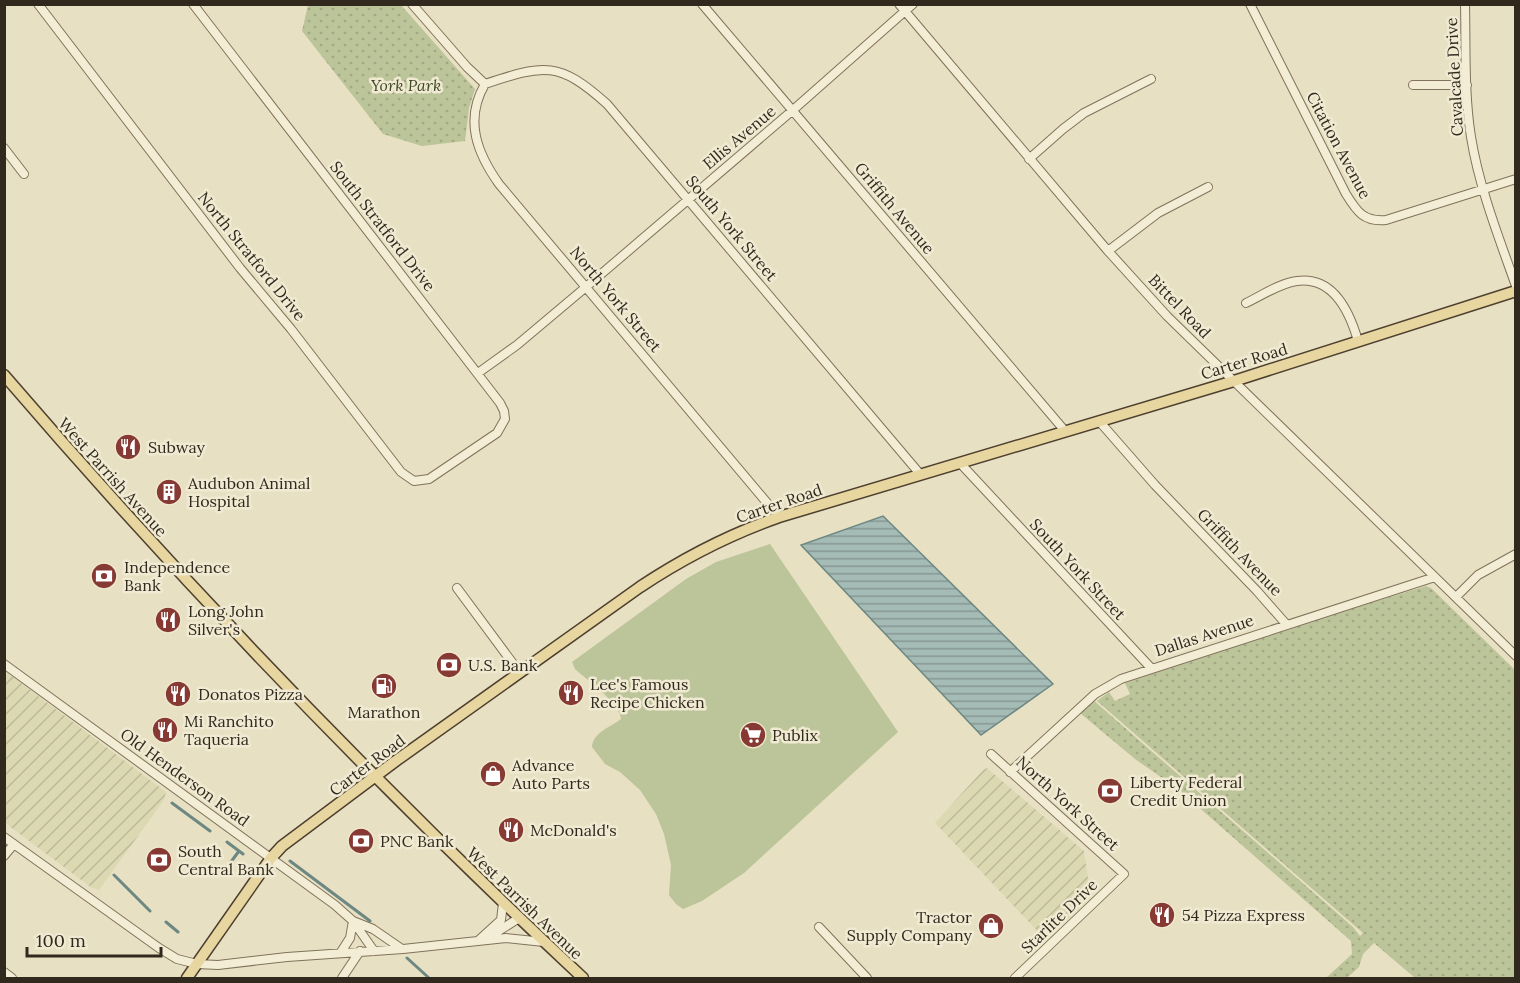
<svg xmlns="http://www.w3.org/2000/svg" width="1520" height="983" font-family="Lora,serif">
	<style>
		.farmland { fill: url(#farmland-furrows) }
		.grass { fill: #bcc499 }
		.park { fill: url(#park-dots) }
		.water { fill: url(#water-rules); stroke: #6d8883; stroke-width: 1.5 }
		.lines { fill: none; stroke-linecap: round; stroke-linejoin: round }
		.stream { stroke: #6d8883; stroke-width: 3 }
		.minor-casing { stroke: #80725c; stroke-width: 10 }
		.major-casing { stroke: #4e4030; stroke-width: 13 }
		.minor { stroke: #f4edd5; stroke-width: 8 }
		.major { stroke: #e7d69f; stroke-width: 10 }
		.labels { text-anchor: middle; dominant-baseline: central; stroke-width: 5; stroke-linejoin: round; paint-order: stroke }
		.street-label { font-size: 16px; fill: #32291e; stroke: #f0ead2 }
		.park-label { font-size: 16px; font-style: italic; fill: #404b27; stroke: #f0ead2 }
		.poi-label { font-size: 16px; fill: #32291e; stroke: #f0ead2; text-anchor: start }
	</style>
	<defs>
		<pattern id="farmland-furrows" width="10" height="10" patternUnits="userSpaceOnUse" patternTransform="scale(1.5)"><rect width="10" height="10" fill="#dcd9b2"/><path d="M-1 1l2-2M0 10L10 0M9 11l2-2" fill="none" stroke="#bdba99"/></pattern>
		<pattern id="park-dots" width="8" height="8" patternUnits="userSpaceOnUse" patternTransform="scale(1.5)"><rect width="8" height="8" fill="#bcc499"/><path d="M2 2h.1M6 6h.1" fill="none" stroke="#a2a883" stroke-width="1.8" stroke-linecap="round"/></pattern>
		<pattern id="water-rules" width="6" height="5" patternUnits="userSpaceOnUse" patternTransform="scale(1.5)"><rect width="6" height="5" fill="#a5bbb6"/><path d="M0 2.5h6" fill="none" stroke="#879893"/></pattern>
	</defs>
	<rect width="100%" height="100%" fill="#e8e0c3"/>
	<path class="farmland" d="M5,671L166,792L164,800L99,890L92,888L5,823Z
		M987,768L1084,851L1091,898L1045,939L935,823L983,770Z"/>
	<path class="grass" d="M770,544L898,732L744,873L702,901L683,909L676,904L669,895L671,865L664,834L656,814L640,790L620,772L605,764L592,747C593,732 611,727 621,719C620,703 587,680 575,669L572,662L686,579L716,562Z"/>
	<path class="park" d="M308,5H401L475,89L469,108L465,141L422,146L383,134L302,31Z
		M1426,586L1431,588L1515,670V978H1415L1374,943L1363,954L1359,967L1347,978H1326L1352,954L1351,941L1178,789L1135,759L1080,713L1093,700L1353,927L1360,936L1363,933L1097,701L1109,692L1115,701L1130,694L1125,683L1305,623Z"/>
	<path class="water" d="M883,516L1053,684L981,735L801,545Z"/>
	<g class="lines">
		<path class="stream" d="M172,803L210,831
			M227,842L243,854
			M290,861L370,921
			M222,874L239,851
			M114,875L150,911
			M166,922L178,932
			M407,958L429,978"/>
		<g class="minor-casing">
			<path id="minor" d="M38,4L240,268L291,329L401,472L414,481L429,479L497,433L505,419L504,411L500,403L193,4
				M412,4L467,67L485,84
				M702,4L1065,431
				M899,4L1108,251L1167,316L1516,656
				M1250,4L1346,194C1357,212 1364,222 1386,220L1516,179
				M1465,4C1466,48 1464,93 1471,137C1479,187 1499,238 1516,286
				M485,84C545,64 559,61 607,104L920,474
				M485,84C464,120 477,153 499,184L779,517
				M1413,85H1467
				M4,148L24,174
				M1029,159L1063,129L1084,113L1151,79
				M1108,251L1158,213L1208,187
				M1246,303C1261,296 1280,283 1297,281C1334,276 1350,313 1358,341
				M478,373L517,345L586,287L793,110L913,4
				M1099,421L1155,485L1257,591L1286,624
				M960,463L1151,668
				M457,588L520,673
				M1456,597L1478,575L1516,554
				M4,664L335,905L353,921L374,951
				M991,754L1124,874L1015,978
				M1010,772L1095,694L1121,679L1435,577
				M4,837L159,948L177,959L197,964L218,965L287,957L403,949L506,938L544,942
				M4,856L14,844
				M819,927L867,978
				M489,937L519,918
				M479,940L501,920L503,903
				M341,952L350,938L353,921L373,929L402,949
				M4,972L12,978
				M342,978L360,951"/>
		</g>
		<g class="major-casing">
			<path id="major" d="M4,375C186,587 379,787 583,978
				M187,978L271,858L282,846L397,760L640,587C685,557 728,535 779,517L1234,381L1516,291"/>
		</g>
		<use href="#minor" class="minor"/>
		<use href="#major" class="major"/>
	</g>
	<defs>
		<g id="restaurant-disc" transform="scale(1.35)"><circle r="9.5" fill="#873a34" stroke="#f0ead2"/><path d="M-5-6h1v4h1v-4h1v4h1v-4h1v5L-1.5 .5V6h-2V.5L-5-1ZM5-6V6H3V1.5H1.5Q1.5-4 5-6Z" fill="#fff"/></g>
		<g id="building-disc" transform="scale(1.35)"><circle r="9.5" fill="#873a34" stroke="#f0ead2"/><path d="M-4-6H4V6H1V3H-1V6H-4ZM-2.5-4.3h1.7v1.8h-1.7ZM.8-4.3h1.7v1.8H.8ZM-2.5-1h1.7V.8h-1.7ZM.8-1h1.7V.8H.8Z" fill="#fff"/></g>
		<g id="bank-disc" transform="scale(1.35)"><circle r="9.5" fill="#873a34" stroke="#f0ead2"/><path d="M-6-4H6V4H-6ZM0-2.3a2.3 2.3 0 1 0 0 4.6a2.3 2.3 0 1 0 0-4.6Z" fill="#fff"/></g>
		<g id="fuel-disc" transform="scale(1.35)"><circle r="9.5" fill="#873a34" stroke="#f0ead2"/><path d="M-5.5-6h7V0h2V4h1.3V-2.5L3-4.5l.8-.8L6-3V5H2.5V1h-1V6h-7ZM-4.2-4.7v3.2H.2V-4.7Z" fill="#fff"/></g>
		<g id="supermarket-disc" transform="scale(1.35)"><circle r="9.5" fill="#873a34" stroke="#f0ead2"/><path d="M-6-5.5h2.5l.6 2H6L4.5 2H-2.5L-4.4-4H-6ZM-1.5 3.2a1.3 1.3 0 1 0 .1 0ZM3 3.2a1.3 1.3 0 1 0 .1 0Z" fill="#fff"/></g>
		<g id="shop-disc" transform="scale(1.35)"><circle r="9.5" fill="#873a34" stroke="#f0ead2"/><path d="M-5-2.5h2.3a2.7 3.5 0 0 1 5.4 0H5L5.5 6h-11ZM-1.5-2.5h3a1.5 2.3 0 0 0-3 0Z" fill="#fff"/></g>
	</defs>
	<g fill-rule="evenodd">
		<use href="#restaurant-disc" x="128" y="447"/>
		<use href="#building-disc" x="169" y="492"/>
		<use href="#bank-disc" x="104" y="576"/>
		<use href="#restaurant-disc" x="168" y="620"/>
		<use href="#bank-disc" x="449" y="665"/>
		<use href="#fuel-disc" x="384" y="686"/>
		<use href="#restaurant-disc" x="571" y="693"/>
		<use href="#restaurant-disc" x="178" y="694"/>
		<use href="#restaurant-disc" x="165" y="730"/>
		<use href="#supermarket-disc" x="753" y="735"/>
		<use href="#shop-disc" x="493" y="774"/>
		<use href="#bank-disc" x="1110" y="791"/>
		<use href="#restaurant-disc" x="511" y="830"/>
		<use href="#bank-disc" x="361" y="841"/>
		<use href="#bank-disc" x="159" y="860"/>
		<use href="#restaurant-disc" x="1162" y="915"/>
		<use href="#shop-disc" x="991" y="926"/>
	</g>
	<g class="labels">
		<g class="street-label">
			<text transform="translate(1454 77) rotate(-93)">Cavalcade Drive</text>
			<text transform="translate(739 137) rotate(-40)">Ellis Avenue</text>
			<text transform="translate(1339 145) rotate(62)">Citation Avenue</text>
			<text transform="translate(895 208) rotate(50)">Griffith Avenue</text>
			<text transform="translate(383 226) rotate(52)">South Stratford Drive</text>
			<text transform="translate(732 228) rotate(50)">South York Street</text>
			<text transform="translate(252 256) rotate(51)">North Stratford Drive</text>
			<text transform="translate(616 299) rotate(50)">North York Street</text>
			<text transform="translate(1180 306) rotate(46)">Bittel Road</text>
			<text transform="translate(1244 361) rotate(-17)">Carter Road</text>
			<text transform="translate(113 477) rotate(48)">West Parrish Avenue</text>
			<text transform="translate(779 503) rotate(-19)">Carter Road</text>
			<text transform="translate(1240 552) rotate(46)">Griffith Avenue</text>
			<text transform="translate(1078 569) rotate(47)">South York Street</text>
			<text transform="translate(1204 635) rotate(-18)">Dallas Avenue</text>
			<text transform="translate(367 765) rotate(-37)">Carter Road</text>
			<text transform="translate(185 777) rotate(36)">Old Henderson Road</text>
			<text transform="translate(1068 803) rotate(42)">North York Street</text>
			<text transform="translate(525 903) rotate(44)">West Parrish Avenue</text>
			<text transform="translate(1059 916) rotate(-44)">Starlite Drive</text>
		</g>
		<g class="park-label">
			<text x="406" y="85">York Park</text>
		</g>
		<g class="poi-label">
			<text x="148" y="447">Subway</text>
			<text x="188" y="483">Audubon Animal<tspan x="188" dy="18">Hospital</tspan></text>
			<text x="124" y="567">Independence<tspan x="124" dy="18">Bank</tspan></text>
			<text x="188" y="611">Long John<tspan x="188" dy="18">Silver's</tspan></text>
			<text x="468" y="665">U.S. Bank</text>
			<text x="590" y="684">Lee's Famous<tspan x="590" dy="18">Recipe Chicken</tspan></text>
			<text x="198" y="694">Donatos Pizza</text>
			<text x="384" y="712" text-anchor="middle">Marathon</text>
			<text x="184" y="721">Mi Ranchito<tspan x="184" dy="18">Taqueria</tspan></text>
			<text x="772" y="735">Publix</text>
			<text x="512" y="765">Advance<tspan x="512" dy="18">Auto Parts</tspan></text>
			<text x="1130" y="782">Liberty Federal<tspan x="1130" dy="18">Credit Union</tspan></text>
			<text x="530" y="830">McDonald's</text>
			<text x="380" y="841">PNC Bank</text>
			<text x="178" y="851">South<tspan x="178" dy="18">Central Bank</tspan></text>
			<text x="1182" y="915">54 Pizza Express</text>
			<text x="972" y="917" text-anchor="end">Tractor<tspan x="972" dy="18">Supply Company</tspan></text>
		</g>
	</g>
	<rect width="1520" height="983" fill="none" stroke="#32291e" stroke-width="12"/>
	<path d="M27 947v9h134v-9" fill="none" stroke="#32291e" stroke-width="3"/>
	<text x="36" y="947" font-size="18" fill="#32291e" stroke="#f0ead2" stroke-width="4.5" paint-order="stroke">100 m</text>
</svg>
